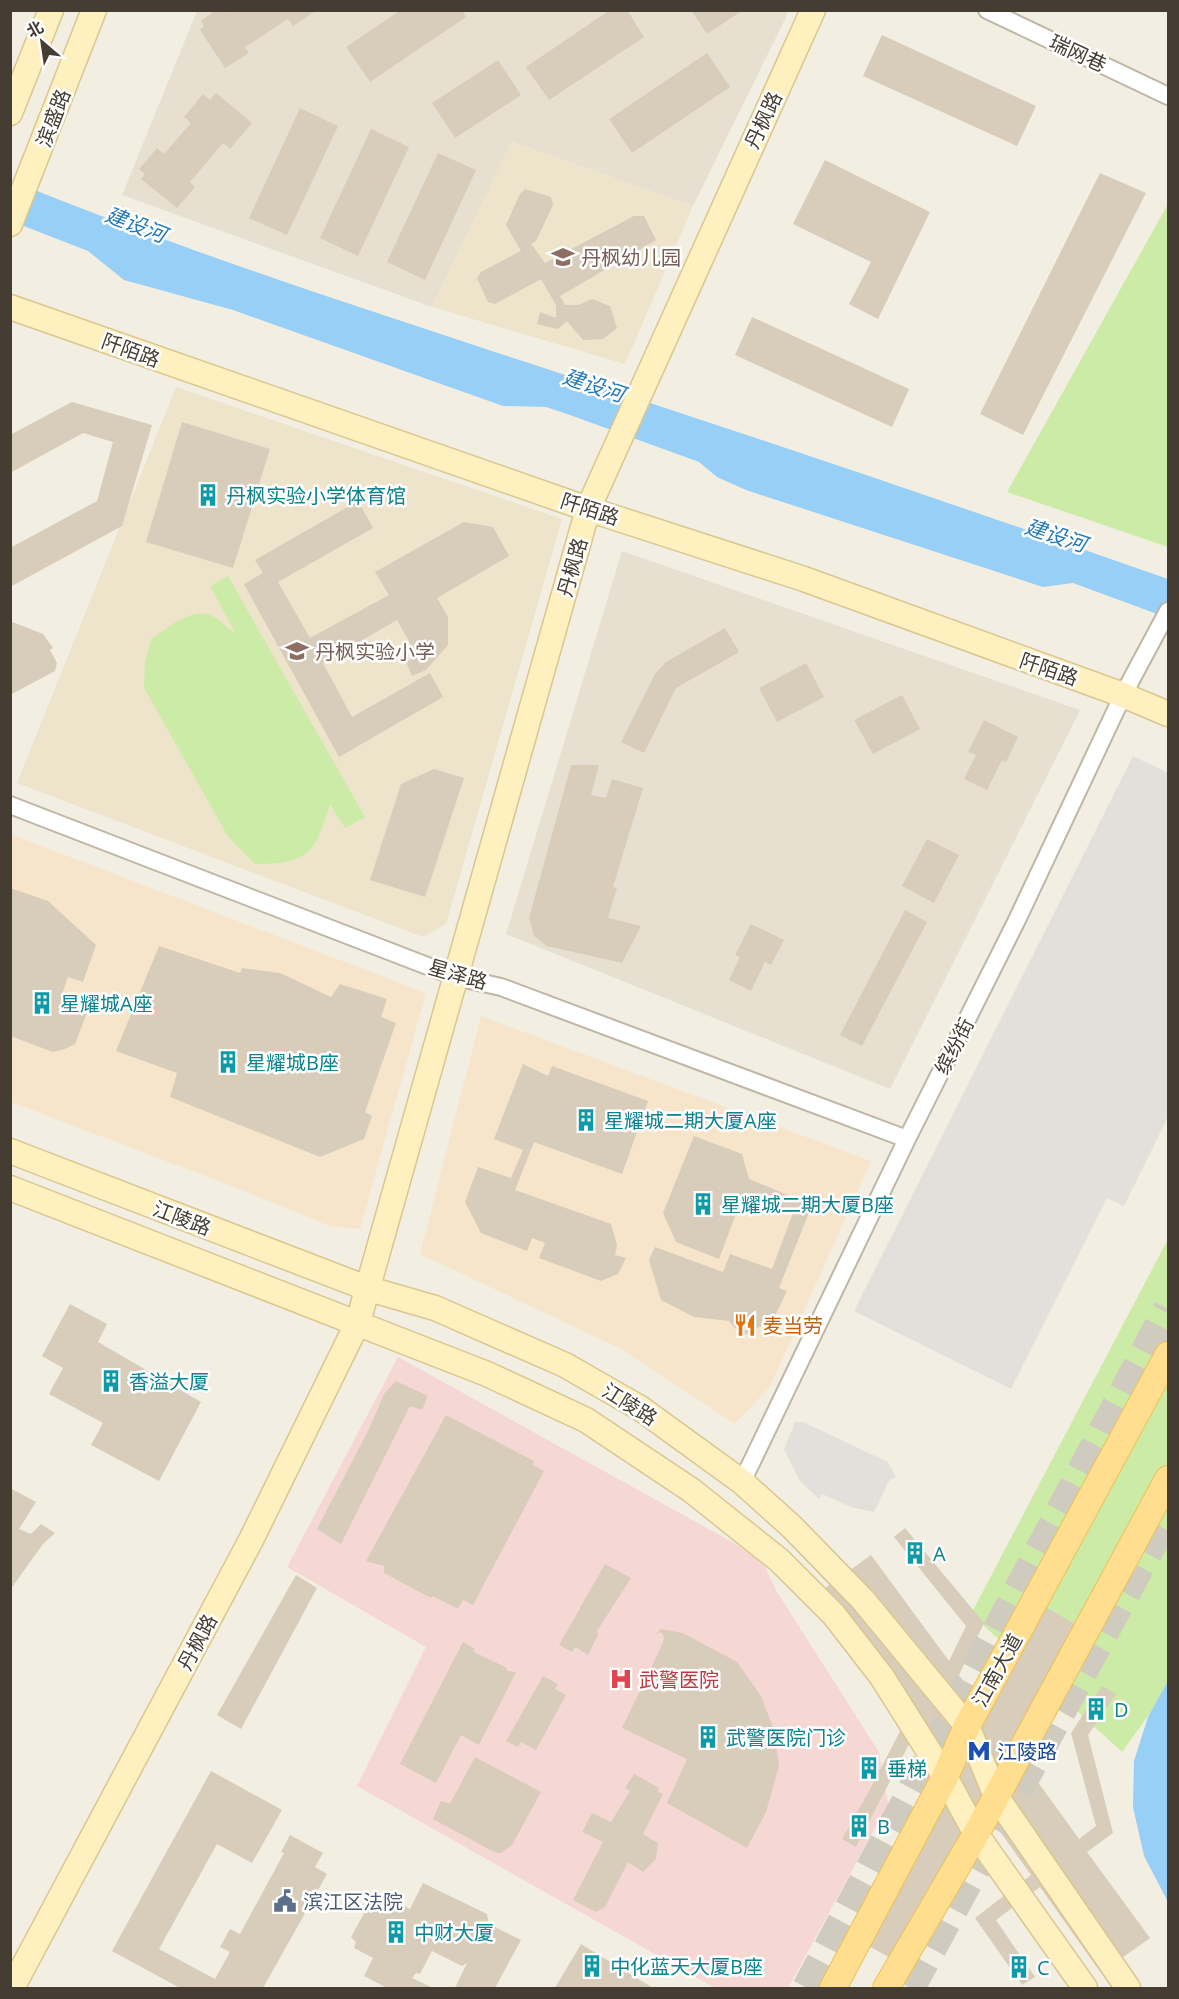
<svg xmlns="http://www.w3.org/2000/svg" width="1179" height="1999" font-family="'Open Sans','Noto Sans SC',sans-serif">
	<style>
		.residential { fill: #e7e0d0 }
		.commercial { fill: #f7e5cb }
		.education { fill: #ede4cb }
		.medical { fill: #f5d8d4 }
		.green { fill: #cceba7 }
		.parking { fill: #e3e0db }
		.water { fill: #98cff6 }
		.building { fill: #d8ccba }
		.lines { fill: none; stroke-linecap: round; stroke-linejoin: round }
		.highway-tunnel { stroke: #d0cbbf; stroke-width: 30; stroke-dasharray: 30 15; stroke-linecap: butt }
		.street-casing { stroke: #bfb6a4; stroke-width: 20 }
		.secondary-casing { stroke: #dac690; stroke-width: 27 }
		.primary-casing { stroke: #edc056; stroke-width: 28 }
		.street { stroke: #fff; stroke-width: 16 }
		.secondary { stroke: #fff0c0; stroke-width: 24 }
		.primary { stroke: #ffdf8f; stroke-width: 26 }
		.labels { text-anchor: middle; dominant-baseline: central; stroke-width: 5; stroke-linejoin: round; paint-order: stroke }
		.street-label { font-size: 20px; fill: #453d32; stroke: #fff }
		.education-label { font-size: 20px; fill: #785e54; stroke: #fff; text-anchor: start }
		.culture-label { font-size: 20px; fill: #0d838f; stroke: #fff; text-anchor: start }
		.food-label { font-size: 20px; fill: #c56008; stroke: #fff; text-anchor: start }
		.health-label { font-size: 20px; fill: #be3a42; stroke: #fff; text-anchor: start }
		.transit-label { font-size: 20px; fill: #164399; stroke: #fff; text-anchor: start }
		.service-label { font-size: 20px; fill: #4e5e75; stroke: #fff; text-anchor: start }
		.water-label { font-size: 21px; font-style: italic; fill: #2479b8; stroke: #fff }
	</style>
	<rect width="100%" height="100%" fill="#f3eee2"/>
	<path class="residential" d="M197,11H789L693,206L512,142L432,307L122,195Z
		M622,551L1080,710L890,1089L506,934Z"/>
	<path class="commercial" d="M10,834L426,993L360,1229L329,1226L247,1192L11,1102Z
		M481,1016L871,1161L770,1387L735,1424L621,1349L420,1254Z"/>
	<path class="education" d="M511,142L693,206L625,364L432,307Z
		M176,387L562,519L446,924L423,937L17,783Z"/>
	<path class="medical" d="M398,1357L761,1558L777,1592L879,1752L888,1804L788,1988H715L357,1786L426,1647L287,1567Z"/>
	<path class="green" d="M1168,204V547L1007,492Z
		M228,576L365,817L345,828L330,804C315,853 309,864 255,864L229,838L144,688L145,662L151,639C166,629 188,610 208,614C217,617 228,629 236,634L210,586Z
		M1168,1239V1688L1122,1752L971,1614Z"/>
	<path class="parking" d="M1133,756L1168,773V1117L1124,1206L1107,1198L1011,1389L854,1311Z
		M795,1422H803L888,1462L896,1477L889,1481L874,1512L851,1507L822,1494L819,1499L800,1481L784,1449Z"/>
	<path class="water" d="M10,180C191,254 377,313 562,374C765,440 967,509 1168,579V618L1073,583L1043,587L746,490L717,477L699,462L570,415L546,407L503,406L233,310L124,280L88,251L11,221Z
		M1168,1681V1902L1144,1856L1133,1807L1134,1761L1148,1717Z"/>
	<path class="building" d="M216,10H227L229,13L233,10H317L293,26L288,19L245,47L249,53L225,68L200,30L204,26L201,21Z
		M401,10H462L466,17L370,82L346,47Z
		M610,10H627L644,37L549,100L526,67Z
		M691,10H743L707,34Z
		M882,35L1036,106L1017,146L863,76Z
		M707,53L730,87L632,153L609,119Z
		M498,60L521,95L455,138L432,103Z
		M216,93L252,123L230,149L223,143L190,182L195,187L177,208L141,179L145,174L139,169L157,148L164,154L191,123L184,117L203,94L210,100Z
		M300,108L338,126L287,235L249,218Z
		M371,129L409,147L358,256L320,238Z
		M438,153L476,170L425,280L387,262Z
		M825,160L930,212L878,319L849,304L871,262L793,224Z
		M1100,173L1146,193L1023,435L980,414Z
		M525,189L551,197L553,205L536,241L531,244L545,263L634,216H644L656,240L560,296L565,305H578L592,299L610,306L617,328L603,339L583,340L567,321L558,329L537,324L540,312L556,318V305L541,279L495,304L488,302L477,278L481,272L521,251L506,225L520,194Z
		M752,317L909,389L892,427L735,355Z
		M72,402L152,425L122,526L10,587V548L97,501L113,442L83,433L10,473V435Z
		M182,422L270,449L233,568L146,542Z
		M358,501L373,528L278,582L310,638L389,595L375,572L464,522L493,527L509,556L437,598L448,617V645L426,670L412,676L406,662L417,656L397,620L323,663L352,717L430,673L443,697L339,757L244,584L263,573L255,560Z
		M10,621L43,634L53,648L50,650L57,663L55,671L10,695Z
		M725,628L739,652L676,688L644,753L621,742L655,674L666,662Z
		M806,663L824,697L777,722L759,688Z
		M902,695L920,729L873,754L854,720Z
		M984,720L1018,737L1006,762L1002,760L987,790L964,779L976,755L968,752Z
		M571,765H599L591,795L606,798L612,779L643,788L613,887L617,888L608,918L641,926L622,963L547,946L534,936L529,918Z
		M434,769L464,778L425,897L370,880L401,784Z
		M927,839L959,855L934,903L902,886Z
		M10,888L48,901L96,945L83,982L68,977L61,997L88,1010L75,1044L65,1049L53,1052L10,1036Z
		M905,910L927,922L862,1046L840,1035Z
		M751,924L784,940L771,965L765,962L751,991L729,980L740,957L735,955Z
		M159,946L240,973L242,968L280,973L331,997L340,984L387,999L381,1017L396,1023L365,1112L372,1116L364,1139L320,1157L170,1097L177,1073L116,1051Z
		M523,1064L548,1076L552,1066L648,1101L622,1174L534,1142L515,1190L611,1224L617,1245L615,1255L626,1258L618,1274L601,1281L539,1258L545,1243L532,1238L527,1251L481,1233L465,1202L478,1167L511,1178L523,1150L494,1139Z
		M694,1136L742,1154L749,1179L812,1205L779,1288L787,1291L773,1320L742,1336L729,1321L694,1317L661,1300L649,1260L655,1247L723,1272L730,1254L772,1269L793,1213L743,1195L719,1259L676,1242L663,1213Z
		M70,1304L107,1324L98,1342L201,1402L159,1481L91,1445L103,1423L49,1394L63,1368L42,1356Z
		M396,1381L428,1396L422,1410L410,1406L341,1544L317,1529L369,1429L384,1394Z
		M446,1415L534,1461L533,1465L544,1471L473,1605L463,1600L458,1609L433,1596L431,1598L384,1573V1566L366,1561Z
		M10,1488L36,1502L19,1529L31,1534L41,1524L55,1533L43,1544L10,1590Z
		M905,1528L984,1623L959,1675L975,1697L1027,1596L1078,1626L1014,1749L1079,1839L1096,1826L1071,1733L1102,1686L1116,1694L1088,1735L1113,1833L1087,1852L1150,1938L1101,1973L1040,1887L996,1920L1035,1977L1022,1985L975,1918L1031,1875L983,1808L901,1964L847,1934L943,1754L920,1723L856,1847L842,1839L877,1777L864,1769L867,1763L880,1770L911,1710L824,1589L871,1555L949,1661L966,1626L894,1537Z
		M605,1564L631,1578L597,1631L598,1635L588,1655L576,1647L572,1652L559,1645Z
		M296,1575L317,1588L241,1729L217,1715Z
		M661,1629L683,1633L737,1662L761,1696L774,1730L779,1766L766,1812L747,1848L667,1803L687,1759L622,1728L663,1643L664,1637L661,1632L656,1634Z
		M463,1642L475,1649L474,1652L505,1667L508,1671L516,1672L479,1745L461,1735L436,1783L400,1764Z
		M543,1676L558,1684L555,1689L566,1695L536,1750L521,1742L518,1747L506,1741Z
		M475,1757L541,1792L512,1845L501,1853L494,1852L433,1819L441,1801L450,1804Z
		M211,1771L282,1810L252,1863L217,1844L159,1949L215,1979L230,1952L220,1947L230,1929L240,1934L284,1853L281,1852L290,1835L323,1853L315,1867L327,1874L263,1988H180L112,1951Z
		M634,1774L659,1788L658,1792L663,1794L643,1834L658,1843L656,1859L643,1872L628,1862L605,1907L596,1912L573,1900L603,1842L582,1832L592,1813L611,1822L630,1791L625,1788Z
		M423,1883L487,1914L489,1924L521,1940L495,1988H455L467,1963L462,1966L432,1951L420,1974L416,1973L412,1978L433,1988H387L364,1976L373,1958L354,1948L356,1942L351,1937L373,1897L380,1898L382,1895L410,1909Z
		M581,1944L653,1988H555Z"/>
	<g class="lines">
		<path class="highway-tunnel" d="M807,1988L1168,1309
			M910,1988L1168,1515"/>
		<g class="street-casing">
			<path id="street" d="M987,10L1168,96
				M10,805L456,977L501,987L907,1139
				M742,1482L907,1139L1016,922L1123,695L1168,611"/>
		</g>
		<g class="secondary-casing">
			<path id="secondary" d="M10,113L51,10
				M10,224L94,10
				M10,307L588,509L804,579L1123,695L1168,714
				M10,1151L369,1289L435,1308L565,1365L640,1408L742,1482L792,1527L863,1600L967,1726L996,1796L1128,1988
				M10,1188L487,1374L586,1420L691,1490L779,1560L834,1615L882,1677L945,1777L976,1834L1085,1988
				M12,1988L251,1540L358,1322L588,509L813,10"/>
		</g>
		<g class="primary-casing">
			<path id="primary" d="M833,1988L945,1777L967,1726L1168,1355
				M886,1988L976,1834L1168,1479"/>
		</g>
		<use href="#street" class="street"/>
		<use href="#secondary" class="secondary"/>
		<use href="#primary" class="primary"/>
	</g>
	<defs>
		<g id="school-bare" transform="scale(1.8)"><path d="M0-5L7-2L0 1L-7-2ZM-4 1L0 2.5L4 1V4Q0 6-4 4Z" fill="#8d6e63" stroke="#fff" stroke-width="2.5" paint-order="stroke"/></g>
		<g id="building-bare" transform="scale(1.8)"><path d="M-4-6H4V6H1V3H-1V6H-4ZM-2.5-4.3h1.7v1.8h-1.7ZM.8-4.3h1.7v1.8H.8ZM-2.5-1h1.7V.8h-1.7ZM.8-1h1.7V.8H.8Z" fill="#0f9aa8" stroke="#fff" stroke-width="2.5" paint-order="stroke"/></g>
		<g id="restaurant-bare" transform="scale(1.8)"><path d="M-5-6h1v4h1v-4h1v4h1v-4h1v5L-1.5 .5V6h-2V.5L-5-1ZM5-6V6H3V1.5H1.5Q1.5-4 5-6Z" fill="#e8710a" stroke="#fff" stroke-width="2.5" paint-order="stroke"/></g>
		<g id="hospital-bare" transform="scale(1.8)"><path d="M-5-5h3v3.5h4V-5h3V5h-3V1.5h-4V5h-3Z" fill="#e0444e" stroke="#fff" stroke-width="2.5" paint-order="stroke"/></g>
		<g id="metro-bare" transform="scale(1.8)"><path d="M-5.5 5V-5H-3L0 0L3-5H5.5V5H3V-.5L0 4L-3-.5V5Z" fill="#1a4fb4" stroke="#fff" stroke-width="2.5" paint-order="stroke"/></g>
		<g id="civic-bare" transform="scale(1.8)"><path d="M-.6-6.5H3V-4.5H.6V-3L4-1V1h2V6H-6V1h2V-1L-.6-3ZM-1.2 2.5V6h2.4V2.5Z" fill="#5c6f8a" stroke="#fff" stroke-width="2.5" paint-order="stroke"/></g>
	</defs>
	<g fill-rule="evenodd">
		<use href="#school-bare" x="563" y="257"/>
		<use href="#building-bare" x="208" y="495"/>
		<use href="#school-bare" x="297" y="651"/>
		<use href="#building-bare" x="42" y="1003"/>
		<use href="#building-bare" x="228" y="1062"/>
		<use href="#building-bare" x="586" y="1120"/>
		<use href="#building-bare" x="703" y="1204"/>
		<use href="#restaurant-bare" x="745" y="1325"/>
		<use href="#building-bare" x="111" y="1381"/>
		<use href="#building-bare" x="915" y="1553"/>
		<use href="#hospital-bare" x="621" y="1679"/>
		<use href="#building-bare" x="1096" y="1709"/>
		<use href="#building-bare" x="708" y="1737"/>
		<use href="#metro-bare" x="979" y="1751"/>
		<use href="#building-bare" x="869" y="1768"/>
		<use href="#building-bare" x="859" y="1826"/>
		<use href="#civic-bare" x="285" y="1901"/>
		<use href="#building-bare" x="396" y="1932"/>
		<use href="#building-bare" x="592" y="1966"/>
		<use href="#building-bare" x="1019" y="1967"/>
	</g>
	<g class="labels">
		<g class="street-label">
			<text transform="translate(1078 53) rotate(25)">瑞网巷</text>
			<text transform="translate(53 118) rotate(-69)">滨盛路</text>
			<text transform="translate(763 120) rotate(-65)">丹枫路</text>
			<text transform="translate(131 350) rotate(20)">阡陌路</text>
			<text transform="translate(590 509) rotate(18)">阡陌路</text>
			<text transform="translate(572 567) rotate(-74)">丹枫路</text>
			<text transform="translate(1049 669) rotate(19)">阡陌路</text>
			<text transform="translate(458 974) rotate(16)">星泽路</text>
			<text transform="translate(954 1046) rotate(-63)">缤纷街</text>
			<text transform="translate(182 1218) rotate(21)">江陵路</text>
			<text transform="translate(630 1404) rotate(32)">江陵路</text>
			<text transform="translate(197 1642) rotate(-62)">丹枫路</text>
			<text transform="translate(997 1670) rotate(-61)">江南大道</text>
		</g>
		<g class="education-label">
			<text x="581" y="257">丹枫幼儿园</text>
			<text x="315" y="651">丹枫实验小学</text>
		</g>
		<g class="culture-label">
			<text x="226" y="495">丹枫实验小学体育馆</text>
			<text x="60" y="1003">星耀城A座</text>
			<text x="246" y="1062">星耀城B座</text>
			<text x="604" y="1120">星耀城二期大厦A座</text>
			<text x="721" y="1204">星耀城二期大厦B座</text>
			<text x="129" y="1381">香溢大厦</text>
			<text x="933" y="1553">A</text>
			<text x="1114" y="1709">D</text>
			<text x="726" y="1737">武警医院门诊</text>
			<text x="887" y="1768">垂梯</text>
			<text x="877" y="1826">B</text>
			<text x="414" y="1932">中财大厦</text>
			<text x="610" y="1966">中化蓝天大厦B座</text>
			<text x="1037" y="1967">C</text>
		</g>
		<g class="food-label">
			<text x="763" y="1325">麦当劳</text>
		</g>
		<g class="health-label">
			<text x="639" y="1679">武警医院</text>
		</g>
		<g class="transit-label">
			<text x="997" y="1751">江陵路</text>
		</g>
		<g class="service-label">
			<text x="303" y="1901">滨江区法院</text>
		</g>
		<g class="water-label">
			<text transform="translate(136 224) rotate(21)">建设河</text>
			<text transform="translate(594 385) rotate(18)">建设河</text>
			<text transform="translate(1056 535) rotate(18)">建设河</text>
		</g>
	</g>
	<rect width="1179" height="1999" fill="none" stroke="#453d32" stroke-width="24"/>
	<g transform="translate(42 42) rotate(331)" stroke="#ffffff" stroke-width="4.5" paint-order="stroke">
	<path d="M0-4.5L10 22L0 15L-10 22Z" fill="#453d32"/>
	<text y="-9" font-size="16" font-weight="bold" text-anchor="middle" fill="#453d32">北</text>
	</g>
</svg>
